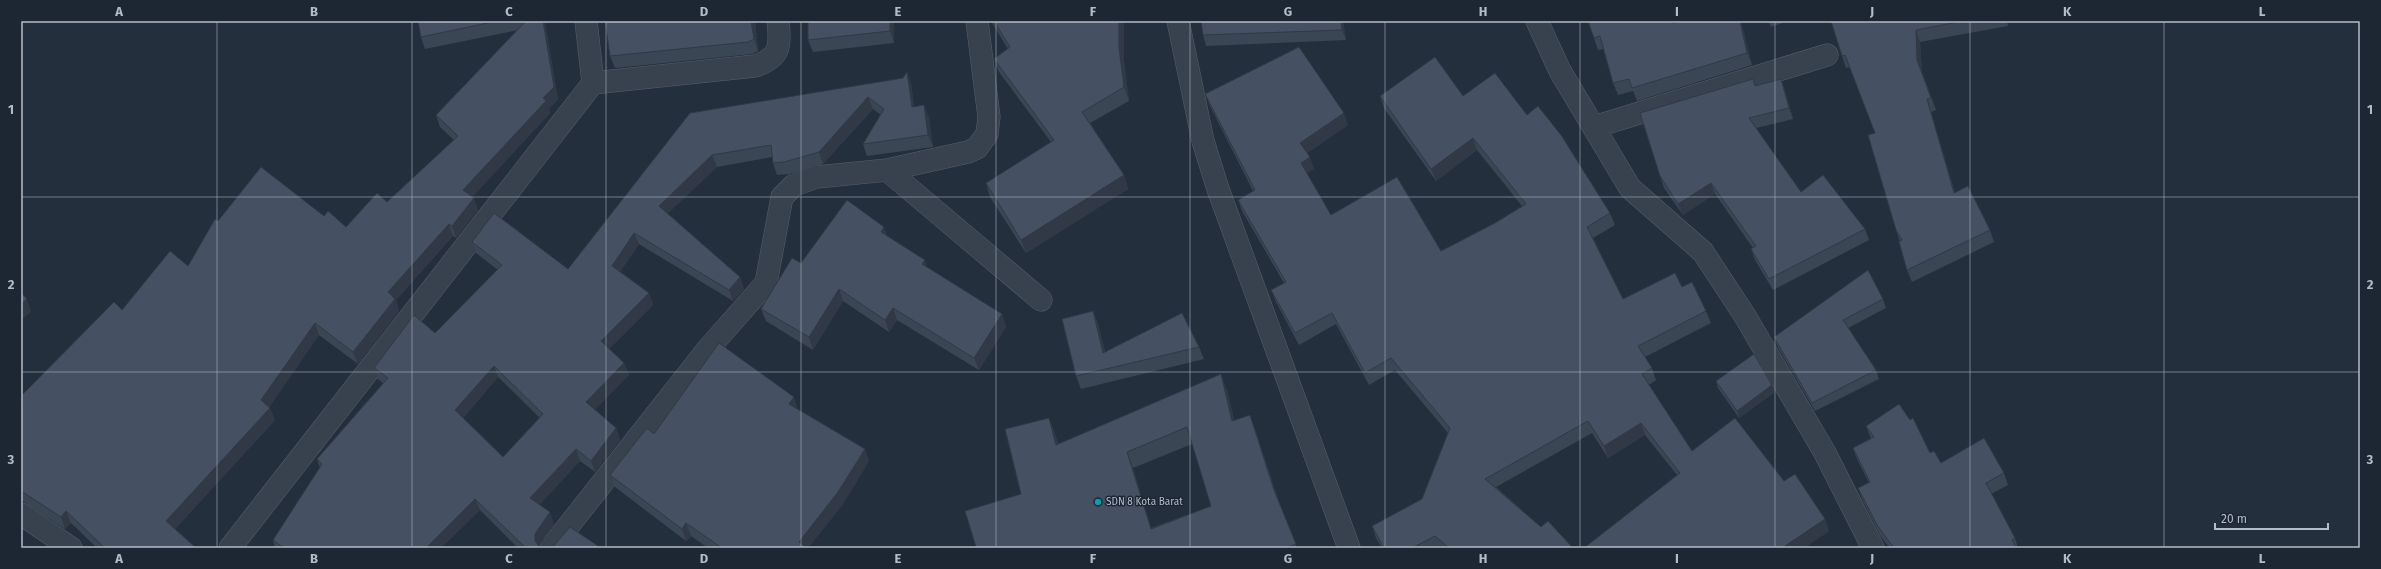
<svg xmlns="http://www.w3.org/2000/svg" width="2381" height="569" font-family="'Fira Sans',sans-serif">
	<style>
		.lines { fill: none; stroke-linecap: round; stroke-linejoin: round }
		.minor-casing { stroke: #565f6c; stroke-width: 23 }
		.minor { stroke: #38414e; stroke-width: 22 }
		.wall { fill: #3b4654; fill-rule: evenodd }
		.shaded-wall { fill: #303945 }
		.building { fill: #455162; stroke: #303945; fill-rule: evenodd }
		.grid { fill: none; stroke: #b4bcc9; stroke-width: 1; stroke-opacity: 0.55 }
		.culture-dot { fill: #0f9aa8; stroke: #1d2633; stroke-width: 1.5 }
		.labels { text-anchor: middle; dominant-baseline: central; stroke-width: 3; stroke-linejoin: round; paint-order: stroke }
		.poi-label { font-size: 10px; fill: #b4bcc9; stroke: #1d2633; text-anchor: start }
		.neatline { fill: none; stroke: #b4bcc9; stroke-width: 1.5 }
		.grid-label { font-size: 13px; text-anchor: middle; font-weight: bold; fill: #b4bcc9 }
	</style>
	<rect width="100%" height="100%" fill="#242f3e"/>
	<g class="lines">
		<g class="minor-casing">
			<path id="minor" d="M586,21L593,83L755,66C780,58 781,46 778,21
				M1178,21L1203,141L1218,189L1349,548
				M1537,21L1560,71L1630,188L1703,252L1745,316L1825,453L1873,548
				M1594,127L1827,55
				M887,170L1041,300
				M21,514L71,548
				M230,548L593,83
				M551,548L707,350L766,283L782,197L794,185L817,177L887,170L968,152L977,148L987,134L989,117L977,21"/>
		</g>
		<use href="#minor" class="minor"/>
	</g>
	<path class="wall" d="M418,21H553L545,23L558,99L549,109L550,113L472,197L478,210L456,238L453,236L396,300L399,311L358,364L319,335L269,407L275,420L175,529L196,548H97L71,523L65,529L25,503L21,499V396L122,310L188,266L218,221L324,216L346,227L387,202L454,140L440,127L436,115L518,30L425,49L421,37Z
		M604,21H755L758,51L752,54L615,68L610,56L606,22L604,23Z
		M894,21V43L813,52L808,40Z
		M991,21H1124V61L1129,101L1090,123L1124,175L1128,189L1026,253L990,197L986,183L1051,142L999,72L994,59L1008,49Z
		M1201,21H1343L1346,40L1206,46L1203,35Z
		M1588,21H1671L1672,23L1682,21H1741L1752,65L1637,101L1633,91L1618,95L1613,83L1604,49L1598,50Z
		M1768,21H1788L1771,27Z
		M1831,21H2007L2008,26L1920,42L1922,72L1936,110L1931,112L1955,193L1990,230L1994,242L1912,282L1907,270L1900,242L1896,230L1875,133L1850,67L1846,68L1842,56Z
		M1753,79L1756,86L1785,90L1793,119L1756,128L1801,192L1865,229L1869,240L1773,290L1755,260L1751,249L1753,248L1715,194L1683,215L1664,188L1660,176Z
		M911,84L914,107L929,117L933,147L867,156L863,144L881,115L873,109L823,164L789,174L777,175L773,163L772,157L717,167L667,214L740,277L744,289L733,301L639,244L620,272L649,293L653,305L609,349L624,363L629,375L595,409L616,428L620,440L595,472L580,461L539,505L554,524L539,546L543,548H518L480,510L441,548H275L273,540L320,468L317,459L383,383L378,379L374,368L435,333L498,270L476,253L472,242L568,269L690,113ZM498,377L540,418L503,457L463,418Z
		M1205,94L1348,125L1307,153L1314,169L1307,173L1331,215L1441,251L1495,223L1522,206L1477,150L1436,181L1384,108L1380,96H1463L1527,115L1610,213L1615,225L1593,238L1623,299L1682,287L1706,311L1711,323L1645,357L1652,368L1656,380L1649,385L1692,451L1784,481L1825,519L1829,531L1804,548H1584L1677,475L1645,435L1608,458L1592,433L1496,487L1541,527L1573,548H1382L1376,538L1372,526L1422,499L1448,433L1395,370L1369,385L1336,324L1299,345L1276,302L1271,290L1284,283L1242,211L1238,200L1253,191L1210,106Z
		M888,236L927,267L1002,314L1006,327L979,370L897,320L889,332L843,301L813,350L766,321L761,309L801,263Z
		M1883,299L1886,308L1848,328L1876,370L1879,379L1815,411L1777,346L1774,337Z
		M1093,311L1098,324L1105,352L1199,347L1204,359L1081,389L1076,376Z
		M1716,381L1775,392L1739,418L1718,388Z
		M1227,390L1234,420L1256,432L1278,499L1297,548H974L976,547L1021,494L1049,418L1055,434L1058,444ZM1192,444L1211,506L1151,528L1133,468Z
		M798,409L865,449L869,461L843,504L808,548H708L691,536L686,541L615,487L610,475L654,434Z
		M1866,426L1930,453L1941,463L2004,473L2008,485L1991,494L2015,538L2018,548H1890L1881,537L1862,499L1858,488L1869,483L1857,459L1853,448L1871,439Z"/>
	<path class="shaded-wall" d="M543,21H545V23L558,99L549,109L550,113L468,202L463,190L543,98Z
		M751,21H755L758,51L754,39Z
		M890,21H894V43L890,31Z
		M1119,21H1124V61L1129,101L1124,87L1119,48Z
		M1341,21H1343L1346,40L1342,30Z
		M1740,21H1741L1752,65L1747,53Z
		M1916,30L1920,42L1922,72L1917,60Z
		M907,72L911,84L916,119L912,107Z
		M1781,79L1785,90L1793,119L1789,108Z
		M868,97L873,109L823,164L819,152Z
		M1927,99L1931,112L1958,206L1954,193Z
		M924,105L929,117L933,147L928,135Z
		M1344,113L1348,125L1305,154L1300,143Z
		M1473,138L1477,150L1436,181L1431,169Z
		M712,155L717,167L663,218L659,206Z
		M1310,157L1314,169L1305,175L1301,163Z
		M1124,175L1128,189L1026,253L1021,240Z
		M1711,183L1715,194L1683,215L1678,204Z
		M474,198L478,210L456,238L452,226Z
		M449,224L453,236L396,300L399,311L358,364L353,352L388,292Z
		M884,227L889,240L881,232Z
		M634,233L639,244L616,278L612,266Z
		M925,260L929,273L922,264Z
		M740,277L744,289L733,301L729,290Z
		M839,289L843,301L813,350L809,337Z
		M649,293L653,305L605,353L601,341Z
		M27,299L31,312L21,320V304Z
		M893,308L897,320L889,332L885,320Z
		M1093,311L1098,324L1108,365L1103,353Z
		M1002,314L1006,327L979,370L974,358Z
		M315,323L319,335L266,412L261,400Z
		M624,363L629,375L591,414L586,402Z
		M494,366L498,377L459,422L455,410Z
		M1221,374L1227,390L1238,437L1232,421Z
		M1772,385L1775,392L1739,418L1737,411Z
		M794,397L798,409L789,404Z
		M270,408L275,420L171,533L166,521Z
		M1250,415L1256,432L1280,506L1274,490Z
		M1049,418L1055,434L1062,461L1056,445Z
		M1641,423L1645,435L1608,458L1604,446Z
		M616,428L620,440L595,472L591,461Z
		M576,449L580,461L535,510L530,498Z
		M865,449L869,461L843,504L808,548H801L799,542Z
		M1127,452L1133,468L1156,545L1151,529Z
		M475,499L480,510L441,548H426Z
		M66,511L71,523L65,529L61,517Z
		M550,512L554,524L539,546L535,541V534Z
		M1825,519L1829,531L1804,548H1782Z
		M686,523L691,536L686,541L682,529Z"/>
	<path class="building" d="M418,21H497L421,37Z
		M526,21H543L554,87L543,98L546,101L463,190L474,198L452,226L449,224L388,292L395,299L353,352L315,323L261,400L270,408L166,521L196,548H105L66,511L61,517L21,491V406L23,405L21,403V396L114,302L122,310L170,251L188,266L215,219L218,221L261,167L324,216L328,211L346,227L377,193L387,202L458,136L436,115Z
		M605,21H751L754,39L748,42L610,56Z
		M808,21H890V31L808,40Z
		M994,21H1119V48L1124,87L1082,112L1124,175L1021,240L986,183L1054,140L994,59L1010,47Z
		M1201,21H1341L1342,30L1203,35Z
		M1588,21H1671L1672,23L1682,21H1740L1747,53L1632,88L1629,79L1613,83L1600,36L1594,38Z
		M1831,21H1963L1916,30L1917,60L1931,98L1927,99L1954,193L1968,186L1990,230L1907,270L1899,242L1902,240L1896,230L1868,135L1875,133L1845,55L1842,56Z
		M1299,47L1344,113L1300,143L1310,157L1301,163L1331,215L1397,177L1441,251L1495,223L1526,204L1473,138L1431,169L1380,96L1435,57L1463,96L1495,73L1527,115L1538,106L1561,135L1610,213L1587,227L1623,299L1675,273L1682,287L1692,282L1706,311L1638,346L1652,368L1642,374L1692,451L1735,418L1784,481L1795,474L1825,519L1782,548H1584L1680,473L1641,423L1604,446L1588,421L1485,479L1541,527L1548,521L1573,548H1449L1435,536L1412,548H1384L1372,526L1422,499L1450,428L1391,358L1365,373L1332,313L1295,333L1271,290L1286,282L1238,200L1255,190L1205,94Z
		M907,72L912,107L924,105L928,135L863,144L884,109L868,97L819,152L784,162L773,163L771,145L712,155L659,206L740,277L729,290L634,233L612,266L649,293L601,341L624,363L586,402L616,428L591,461L576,449L530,498L550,512L535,534V541L539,546L543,548H526L475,499L426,548H284L273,540L322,464L317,459L388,378L374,368L414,315L435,333L502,265L472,242L494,213L568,269L690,113L903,78ZM494,366L543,414L503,457L455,410Z
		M1753,79L1755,86L1781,79L1789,108L1749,118L1801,192L1823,175L1865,229L1769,279L1751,249L1756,246L1711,183L1678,204L1660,176L1640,113Z
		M847,200L884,227L881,232L925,260L922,264L1002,314L974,358L893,308L885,320L839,289L809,337L761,309L792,258L801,263Z
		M1868,270L1883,299L1843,320L1876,370L1812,403L1774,337Z
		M21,293L27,299L21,304Z
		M1093,311L1103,353L1182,313L1199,347L1076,376L1062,319Z
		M719,343L794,397L789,404L865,449L838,492L799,542L807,548H722L686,523L682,529L610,475L647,428L654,434Z
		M1754,354L1772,385L1737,411L1716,381Z
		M1221,374L1232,421L1250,415L1274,490L1296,544L1286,548H974L976,547L965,511L1021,494L1005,429L1049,418L1056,445ZM1187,427L1211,506L1151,529L1127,452Z
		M1899,404L1910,420L1913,418L1930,453L1934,451L1941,463L1984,438L2004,473L1986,483L2015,538L2012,540L2016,548H1894L1877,525L1858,488L1870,482L1853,448L1874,437L1866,426Z
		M570,527L601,548H551H552Z"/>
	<path class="grid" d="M217,21V548M412,21V548M606,21V548M801,21V548M996,21V548M1190,21V548M1385,21V548M1580,21V548M1775,21V548M1970,21V548M2164,21V548M21,197H2360M21,372H2360"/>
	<circle class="culture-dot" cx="1098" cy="502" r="4"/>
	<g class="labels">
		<g class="poi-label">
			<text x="1106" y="502">SDN 8 Kota Barat</text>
		</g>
	</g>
	<rect width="2381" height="569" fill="none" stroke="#1d2633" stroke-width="44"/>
	<path d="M2215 523v6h113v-6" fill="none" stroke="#b4bcc9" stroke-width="2"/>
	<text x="2221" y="523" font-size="12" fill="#b4bcc9" stroke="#1d2633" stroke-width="3" paint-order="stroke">20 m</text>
	<rect x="22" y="22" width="2337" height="525" class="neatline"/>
	<g class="grid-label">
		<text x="119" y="16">A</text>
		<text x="314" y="16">B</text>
		<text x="509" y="16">C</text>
		<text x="704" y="16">D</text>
		<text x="898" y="16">E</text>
		<text x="1093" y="16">F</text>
		<text x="1288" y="16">G</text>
		<text x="1483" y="16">H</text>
		<text x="1677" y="16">I</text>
		<text x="1872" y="16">J</text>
		<text x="2067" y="16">K</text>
		<text x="2262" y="16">L</text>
		<text x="11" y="114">1</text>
		<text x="2370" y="114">1</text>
		<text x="11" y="289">2</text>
		<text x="2370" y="289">2</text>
		<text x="11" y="464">3</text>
		<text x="2370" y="464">3</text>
		<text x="119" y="563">A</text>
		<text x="314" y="563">B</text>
		<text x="509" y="563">C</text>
		<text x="704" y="563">D</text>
		<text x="898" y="563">E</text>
		<text x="1093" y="563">F</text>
		<text x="1288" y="563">G</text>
		<text x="1483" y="563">H</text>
		<text x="1677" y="563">I</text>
		<text x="1872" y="563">J</text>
		<text x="2067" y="563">K</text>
		<text x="2262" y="563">L</text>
	</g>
</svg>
